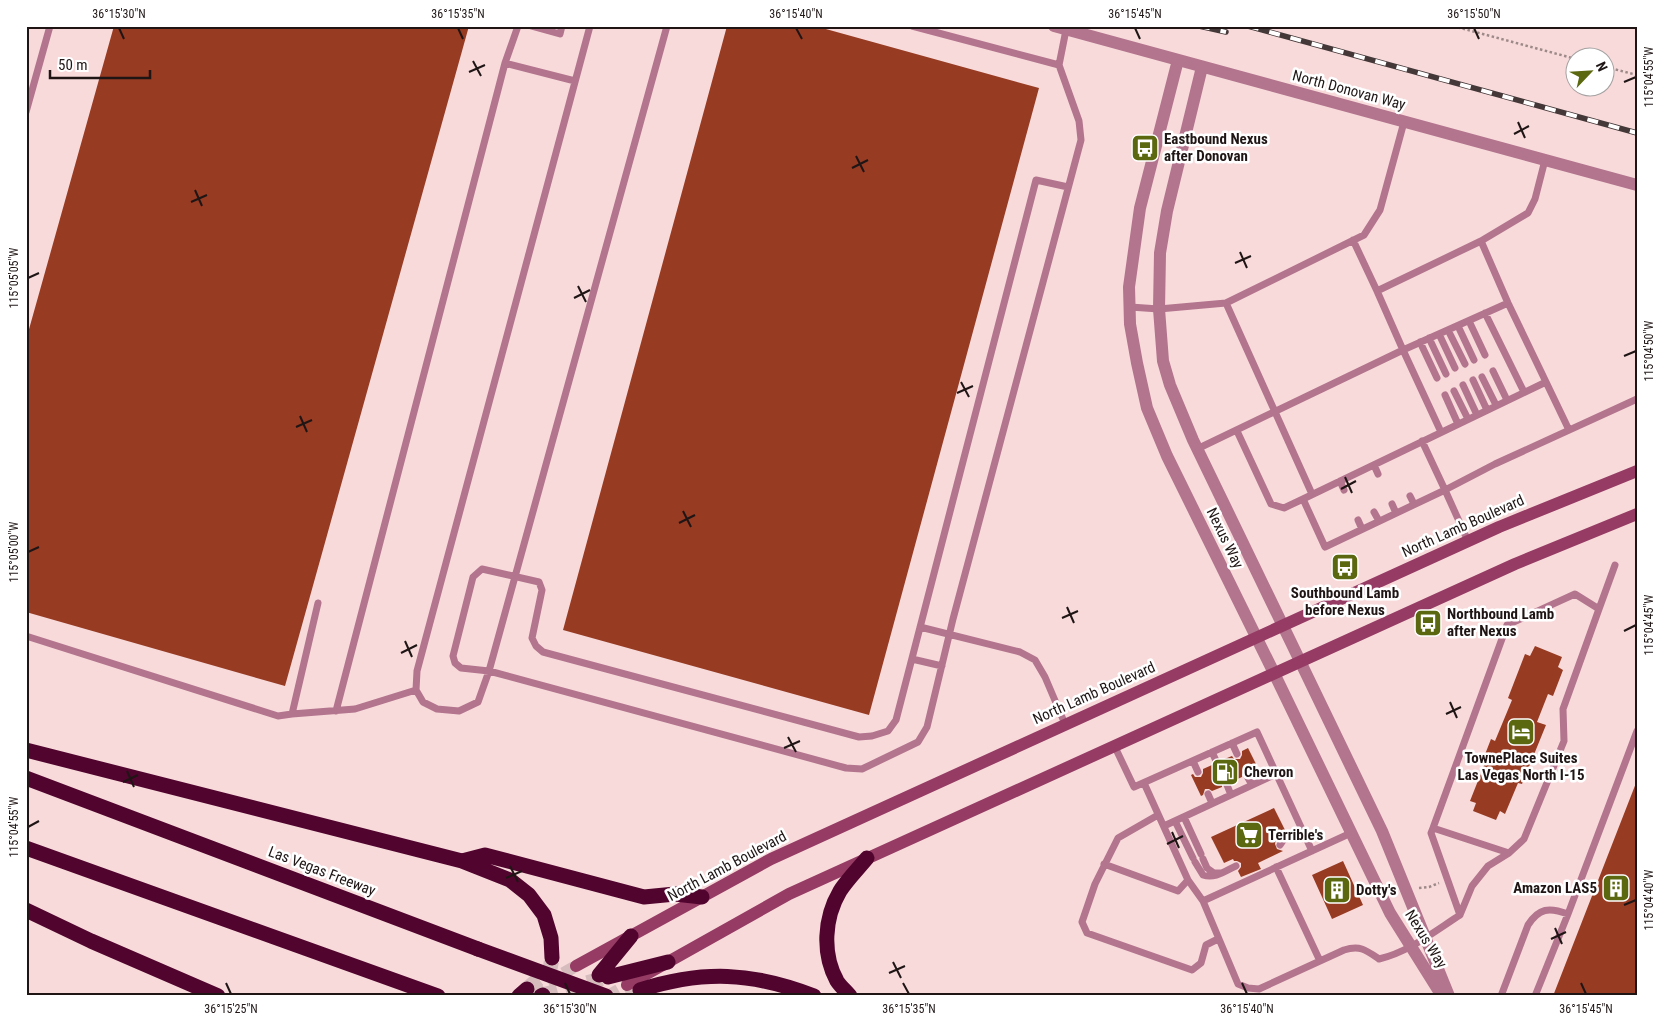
<svg xmlns="http://www.w3.org/2000/svg" width="1663" height="1022" font-family="'Roboto Condensed',sans-serif">
	<style>
		.building { fill: #973b23 }
		.lines { fill: none; stroke-linecap: round; stroke-linejoin: round }
		.secondary-tunnel { stroke: #d7bcbd; stroke-width: 12; stroke-dasharray: 12 6; stroke-linecap: butt }
		.motorway-tunnel { stroke: #d7bcbd; stroke-width: 15; stroke-dasharray: 15 8; stroke-linecap: butt }
		.path { stroke: #9e8989; stroke-width: 2.5; stroke-dasharray: 2.5 2.5; stroke-linecap: butt }
		.service { stroke: #b3748d; stroke-width: 7 }
		.minor { stroke: #b3748d; stroke-width: 12 }
		.tertiary { stroke: #b3748d; stroke-width: 12 }
		.secondary { stroke: #953b64; stroke-width: 12 }
		.motorway { stroke: #51042e; stroke-width: 15 }
		.rail-casing { stroke: #453838; stroke-width: 5.5 }
		.rail { stroke: #fff; stroke-width: 4; stroke-dasharray: 11; stroke-linecap: butt }
		.motorway-bridge { stroke: #51042e; stroke-width: 15 }
		.ticks { fill: none; stroke: #1f1515; stroke-width: 2 }
		.labels { text-anchor: middle; dominant-baseline: central; stroke-width: 5; stroke-linejoin: round; paint-order: stroke }
		.street-label { font-size: 15px; fill: #1f1515; stroke: #fff }
		.poi-label { font-size: 15px; font-weight: bold; fill: #1f1515; stroke: #fff; text-anchor: start }
		.neatline { fill: none; stroke: #1f1515; stroke-width: 2 }
		.ticks-label { font-size: 12px; text-anchor: middle; fill: #1f1515 }
	</style>
	<rect width="100%" height="100%" fill="#f8dadb"/>
	<path class="building" d="M114,26H469L285,686L26,612V340Z
		M727,26H815L1039,88L869,715L563,630Z
		M1535,646L1562,657L1558,667L1563,670L1553,696L1548,694L1537,722L1546,725L1522,784L1518,783L1505,814L1500,811L1496,820L1473,811L1476,803L1470,801L1487,758L1484,757L1491,739L1495,741L1512,700L1508,698L1525,654L1530,656Z
		M1248,748L1259,770L1251,773L1249,771H1245L1242,774V777L1231,782L1228,780H1225L1222,784V787L1212,791L1209,789H1205L1203,795L1201,796L1191,775L1193,774L1195,777H1201L1203,773V769L1212,765L1216,768H1220L1222,764V760L1232,756L1234,759H1240L1242,755V751Z
		M1636,783L1637,996H1553Z
		M1274,808L1286,832L1276,838L1275,844L1277,849L1283,851L1258,863L1261,869L1241,877L1238,871L1241,867V863L1237,861H1234L1233,859L1224,863L1211,837Z
		M1343,861L1363,905L1332,919L1312,875Z"/>
	<g class="lines">
		<path class="secondary-tunnel" d="M532,991L576,966
			M608,996L627,985"/>
		<path class="motorway-tunnel" d="M527,989L550,969L552,958
			M543,995L608,977
			M627,996L640,990"/>
		<path class="path" d="M1453,26L1576,59
			M1606,67L1637,75
			M1419,888L1429,887L1439,883"/>
		<path class="service" d="M531,26L560,34L562,26
			M590,26L417,671L416,690L423,702L437,709L459,711L478,702L489,671L667,26
			M912,26L1059,65L1079,121L1081,140L953,619L927,727L918,742L862,769L846,768L489,671L461,668L455,663L453,656L473,577L482,569L539,582L542,590L532,638L536,646L543,652L859,737L872,736L888,731L896,720L1036,180L1068,187
			M505,63L575,81
			M1059,65L1066,30
			M26,112L50,26
			M1353,240L1377,291L1481,241
			M1377,291L1403,350L1508,303
			M1226,303L1312,494
			M1130,307L1159,309L1226,303L1364,235L1380,210L1404,122
			M1485,313L1524,392
			M1469,321L1485,355
			M1458,326L1474,360
			M1448,330L1465,364
			M1439,334L1455,368
			M1429,338L1446,374
			M1420,342L1437,378
			M1493,371L1507,400
			M1482,377L1496,405
			M1473,380L1487,410
			M1546,382L1569,430
			M1463,385L1477,415
			M1454,391L1468,419
			M1445,395L1458,424
			M1237,431L1271,504L1284,508L1303,499
			M1422,441L1445,490L1325,547L1303,499L1546,382L1508,303L1481,241L1528,213L1535,199L1545,160
			M1197,449L1403,350L1441,432
			M1374,465L1378,474
			M1340,481L1344,490
			M1410,496L1414,504
			M1392,504L1396,513
			M1374,512L1379,521
			M1358,520L1362,529
			M1468,541L1445,490L1495,464L1637,399
			M1599,609L1615,565
			M920,627L1020,652L1035,660L1045,677L1065,724
			M26,636L278,716L292,714L318,603
			M912,659L942,666
			M336,711L505,63L518,26
			M292,714L355,709L416,690
			M1232,743L1237,754
			M1114,745L1134,787L1257,732L1312,851
			M1212,752L1217,763
			M1193,761L1198,772
			M1247,776L1252,785
			M1144,783L1188,880L1203,901
			M1227,785L1231,795
			M1208,794L1212,803
			M1158,815L1118,838L1095,884L1082,922L1087,933L1192,970L1201,963L1206,945L1218,939
			M1184,817L1201,854
			M1175,821L1193,858
			M1164,826L1276,774
			M1351,833L1203,901L1238,984L1248,988L1259,989L1344,950C1360,945 1366,950 1379,959C1409,952 1435,931 1460,915L1431,833L1433,828L1507,625L1575,594L1599,609L1563,709L1564,741L1524,839L1509,853L1433,828
			M1280,845L1284,839L1303,831
			M1203,859L1207,868L1214,873H1220
			M1195,862L1203,875C1215,879 1225,871 1236,866
			M1104,864L1178,891L1188,880
			M1276,867L1320,961
			M1460,915L1472,886L1488,866L1509,853
			M1501,996L1528,925C1539,908 1549,907 1568,914
			M1535,996L1568,914L1637,731"/>
		<path class="minor" d="M1300,661L1382,831L1449,996
			M1274,673L1390,913L1442,996"/>
		<path class="tertiary" d="M1054,26L1637,185
			M1178,60L1140,208L1129,287L1130,324L1137,363L1147,408L1167,456L1274,673
			M1202,67L1167,211L1160,253L1159,309L1163,361L1170,385L1193,440L1300,661"/>
		<path class="secondary" d="M576,966L771,859L1499,527L1637,471
			M627,985L789,894L1515,564L1637,514"/>
		<path class="motorway" d="M26,750L462,861L510,880L529,895L544,915L551,938L552,958
			M26,778L478,949
			M26,848L438,996
			M462,861L485,855L644,897L675,894L702,897
			M26,910L91,941L218,996
			M599,975L631,936
			M608,977L668,962
			M640,990C703,970 752,972 814,996
			M519,996L527,989
			M541,996L543,995
			M850,996C846,991 840,986 837,981C822,954 824,918 840,891C847,880 858,869 867,858"/>
		<g class="rail-casing">
			<path id="rail" d="M1199,26L1226,32
				M1248,26L1637,133"/>
		</g>
		<use href="#rail" class="rail"/>
		<path class="motorway-bridge" d="M478,949L606,996"/>
	</g>
	<path class="ticks" d="M119,28L124,39M458,28L463,39M796,28L802,39M1135,28L1140,39M1474,28L1479,39M473,61L481,76M469,72L485,65M1624,82L1636,77M1518,122L1525,138M1514,134L1529,126M856,156L864,172M852,168L868,160M195,190L202,206M191,202L207,195M1240,252L1247,268M1235,263L1251,256M28,278L39,273M578,286L586,302M574,298L590,290M1624,356L1636,351M961,382L969,397M957,393L973,386M300,416L307,432M296,427L312,420M1345,477L1352,493M1341,489L1356,481M683,511L691,527M679,523L695,515M28,552L39,547M1067,607L1074,623M1062,618L1078,611M1624,631L1636,625M405,641L412,657M401,653L417,645M1450,702L1457,718M1446,714L1461,707M788,737L796,752M784,748L800,741M127,771L134,787M123,782L138,775M28,827L39,821M1172,832L1179,848M1167,844L1183,836M510,866L518,882M506,878L522,871M1624,905L1636,900M1555,928L1562,944M1551,939L1566,932M893,962L901,978M889,973L905,966M226,983L231,994M565,983L570,994M903,983L909,994M1242,983L1247,994M1581,983L1586,994"/>
	<defs>
		<g id="bus-square" transform="scale(1.4375)"><rect x="-9" y="-9" width="18" height="18" rx="4" fill="#5b680f" stroke="#fff"/><path d="M-5-6H5V4H4V6H2V4H-2V6H-4V4H-5ZM-3.5-4V0h7V-4ZM-3.5 1.2v1.5H-2V1.2ZM2 1.2v1.5H3.5V1.2Z" fill="#fff"/></g>
		<g id="hotel-square" transform="scale(1.4375)"><rect x="-9" y="-9" width="18" height="18" rx="4" fill="#5b680f" stroke="#fff"/><path d="M-6-4.5h1.5V1H6V5H4.5V3h-9V5H-6ZM-4 0a1.8 1.8 0 1 1 3.6 0ZM.5 0V-2.5h3Q6-2.5 6 0Z" fill="#fff"/></g>
		<g id="fuel-square" transform="scale(1.4375)"><rect x="-9" y="-9" width="18" height="18" rx="4" fill="#5b680f" stroke="#fff"/><path d="M-5.5-6h7V0h2V4h1.3V-2.5L3-4.5l.8-.8L6-3V5H2.5V1h-1V6h-7ZM-4.2-4.7v3.2H.2V-4.7Z" fill="#fff"/></g>
		<g id="supermarket-square" transform="scale(1.4375)"><rect x="-9" y="-9" width="18" height="18" rx="4" fill="#5b680f" stroke="#fff"/><path d="M-6-5.5h2.5l.6 2H6L4.5 2H-2.5L-4.4-4H-6ZM-1.5 3.2a1.3 1.3 0 1 0 .1 0ZM3 3.2a1.3 1.3 0 1 0 .1 0Z" fill="#fff"/></g>
		<g id="building-square" transform="scale(1.4375)"><rect x="-9" y="-9" width="18" height="18" rx="4" fill="#5b680f" stroke="#fff"/><path d="M-4-6H4V6H1V3H-1V6H-4ZM-2.5-4.3h1.7v1.8h-1.7ZM.8-4.3h1.7v1.8H.8ZM-2.5-1h1.7V.8h-1.7ZM.8-1h1.7V.8H.8Z" fill="#fff"/></g>
	</defs>
	<g fill-rule="evenodd">
		<use href="#bus-square" x="1145" y="148"/>
		<use href="#bus-square" x="1345" y="567"/>
		<use href="#bus-square" x="1428" y="623"/>
		<use href="#hotel-square" x="1521" y="732"/>
		<use href="#fuel-square" x="1225" y="772"/>
		<use href="#supermarket-square" x="1249" y="835"/>
		<use href="#building-square" x="1616" y="888"/>
		<use href="#building-square" x="1337" y="890"/>
	</g>
	<g class="labels">
		<g class="street-label">
			<text transform="translate(1349 90) rotate(15)">North Donovan Way</text>
			<text transform="translate(1463 526) rotate(-24)">North Lamb Boulevard</text>
			<text transform="translate(1225 538) rotate(64)">Nexus Way</text>
			<text transform="translate(1094 693) rotate(-24)">North Lamb Boulevard</text>
			<text transform="translate(727 866) rotate(-28)">North Lamb Boulevard</text>
			<text transform="translate(322 871) rotate(21)">Las Vegas Freeway</text>
			<text transform="translate(1426 939) rotate(58)">Nexus Way</text>
		</g>
		<g class="poi-label">
			<text x="1164" y="139">Eastbound Nexus<tspan x="1164" dy="17">after Donovan</tspan></text>
			<text x="1345" y="593" text-anchor="middle">Southbound Lamb<tspan x="1345" dy="17">before Nexus</tspan></text>
			<text x="1447" y="614">Northbound Lamb<tspan x="1447" dy="17">after Nexus</tspan></text>
			<text x="1521" y="758" text-anchor="middle">TownePlace Suites<tspan x="1521" dy="17">Las Vegas North I-15</tspan></text>
			<text x="1244" y="772">Chevron</text>
			<text x="1268" y="835">Terrible's</text>
			<text x="1597" y="888" text-anchor="end">Amazon LAS5</text>
			<text x="1356" y="890">Dotty's</text>
		</g>
	</g>
	<rect width="1663" height="1022" fill="none" stroke="#ffffff" stroke-width="55"/>
	<g transform="translate(1590 72) rotate(65)"><circle r="24" fill="#ffffff" stroke="#a5a1a1"/>
	<path d="M0-4L9 19L0 12L-9 19Z" fill="#5b680f"/>
	<text y="-8" font-size="14" font-weight="bold" text-anchor="middle" fill="#1f1515">N</text>
	</g>
	<path d="M50 70v8h100v-8" fill="none" stroke="#1f1515" stroke-width="2.5"/>
	<text x="58" y="70" font-size="15" fill="#1f1515" stroke="#ffffff" stroke-width="4" paint-order="stroke">50 m</text>
	<rect x="28" y="28" width="1608" height="966" class="neatline"/>
	<g class="ticks-label">
		<text x="119" y="18">36°15'30"N</text>
		<text x="458" y="18">36°15'35"N</text>
		<text x="796" y="18">36°15'40"N</text>
		<text x="1135" y="18">36°15'45"N</text>
		<text x="1474" y="18">36°15'50"N</text>
		<text transform="translate(1649 77) rotate(-90)" y="4">115°04'55"W</text>
		<text transform="translate(14 278) rotate(-90)" y="4">115°05'05"W</text>
		<text transform="translate(1649 351) rotate(-90)" y="4">115°04'50"W</text>
		<text transform="translate(14 552) rotate(-90)" y="4">115°05'00"W</text>
		<text transform="translate(1649 625) rotate(-90)" y="4">115°04'45"W</text>
		<text transform="translate(14 827) rotate(-90)" y="4">115°04'55"W</text>
		<text transform="translate(1649 900) rotate(-90)" y="4">115°04'40"W</text>
		<text x="231" y="1013">36°15'25"N</text>
		<text x="570" y="1013">36°15'30"N</text>
		<text x="909" y="1013">36°15'35"N</text>
		<text x="1247" y="1013">36°15'40"N</text>
		<text x="1586" y="1013">36°15'45"N</text>
	</g>
</svg>
